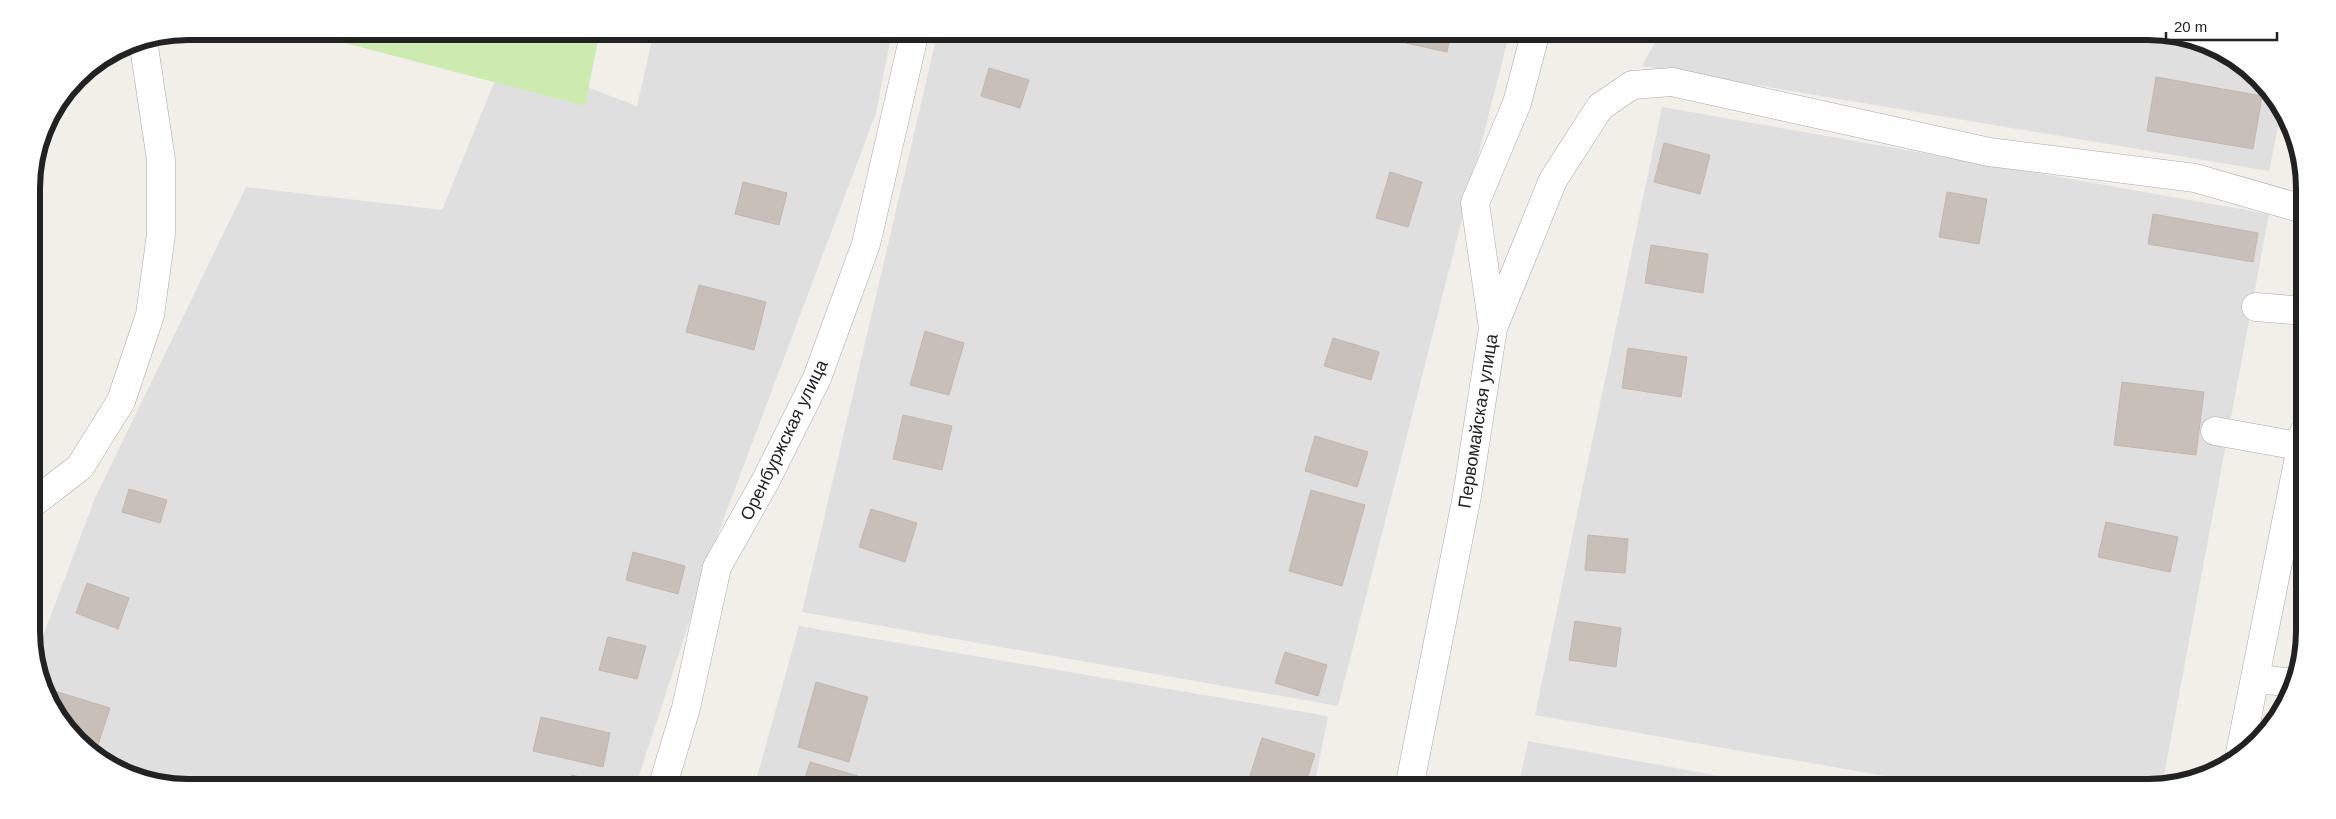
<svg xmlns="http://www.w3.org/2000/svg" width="2336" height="819" font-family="Helvetica,sans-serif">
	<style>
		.residential { fill: #e0dfdf }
		.grass { fill: #cdebb0 }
		.building { fill: #c7bfb8; stroke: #c4b6ab }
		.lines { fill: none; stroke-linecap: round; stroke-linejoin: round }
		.minor-casing { stroke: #a9a9a9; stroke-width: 29 }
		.minor { stroke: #fff; stroke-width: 28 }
		.labels { text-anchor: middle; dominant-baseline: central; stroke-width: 4.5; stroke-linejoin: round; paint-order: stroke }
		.street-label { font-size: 18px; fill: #222; stroke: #fff }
		.rim { fill: none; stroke: #222; stroke-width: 6 }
	</style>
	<rect width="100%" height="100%" fill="#f2efe9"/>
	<path class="residential" d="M654,31H892L876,113L718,534L635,788H188L138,780L70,735L34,660L95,498L246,187L442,210L505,56L637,106Z
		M938,31H1510L1338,706L802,612Z
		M1661,31H2148L2198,39L2266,85L2282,108L2269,171L1642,66Z
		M1662,107L2269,214L2162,786L1948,787L1535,715Z
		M799,626L1328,716L1314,788H754Z
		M1528,741L1780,787L1518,788Z"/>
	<path class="grass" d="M299,31H600L585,106Z"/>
	<path class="building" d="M1409,31H1451L1447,52L1406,43Z
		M989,68L1029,80L1020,108L981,96Z
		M2156,77L2262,96L2253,149L2147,131Z
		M1664,143L1710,155L1700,194L1654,182Z
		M1390,172L1422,182L1408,227L1376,218Z
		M743,182L787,193L779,225L735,214Z
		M1947,192L1987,199L1979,244L1939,237Z
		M2153,214L2258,233L2253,262L2148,244Z
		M1651,245L1708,254L1703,293L1645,283Z
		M699,285L766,302L754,350L686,332Z
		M925,331L964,343L949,395L910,385Z
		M1333,338L1379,352L1371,380L1324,366Z
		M1628,348L1687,357L1681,397L1622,388Z
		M2122,382L2204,392L2196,455L2114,445Z
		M903,415L952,426L942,470L893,459Z
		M1315,436L1368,452L1357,487L1305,471Z
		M129,489L167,500L160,523L122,512Z
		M1311,490L1365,505L1342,586L1289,571Z
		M871,509L917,523L905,562L859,547Z
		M2106,522L2178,537L2170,572L2098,557Z
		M1588,535L1628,539L1625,573L1585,570Z
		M633,552L685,566L678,594L626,580Z
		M87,583L129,598L118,629L76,613Z
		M1575,621L1621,628L1616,667L1569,660Z
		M608,637L646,646L637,679L599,670Z
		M1285,652L1327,665L1318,696L1275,683Z
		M816,682L868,697L849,762L798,747Z
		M48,689L110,708L96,751L70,735Z
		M541,717L610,733L603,767L533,751Z
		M1262,738L1315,754L1304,788H1278L1249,779Z
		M810,762L858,776L855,788H802Z
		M572,775L608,784L607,788H569Z
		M1542,778L1595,787L1594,788H1541Z"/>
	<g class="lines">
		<g class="minor-casing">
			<path id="minor" d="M2256,307L2304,311
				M1493,328L1553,180L1600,107L1632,85L1672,82L1989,152L2195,178L2303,209
				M2215,431L2304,447
				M33,503L80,467L121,401L150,315L161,234V160L143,40
				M2256,679L2296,683
				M2239,758L2304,432
				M662,788L686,708L717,567L766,480L817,378L866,244L915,31
				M1409,788L1467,496L1493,328L1475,203L1517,103L1536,31"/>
		</g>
		<use href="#minor" class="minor"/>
	</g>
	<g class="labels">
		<g class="street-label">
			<text transform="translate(1478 421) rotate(-81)">Первомайская улица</text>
			<text transform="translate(784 440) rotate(-64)">Оренбуржская улица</text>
		</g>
	</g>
	<path d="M0 0H2336V819H0ZM188 40H2148A148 148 0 0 1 2296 188V631A148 148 0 0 1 2148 779H188A148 148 0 0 1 40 631V188A148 148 0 0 1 188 40Z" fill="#fff" fill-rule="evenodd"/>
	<path class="rim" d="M188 40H2148A148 148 0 0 1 2296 188V631A148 148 0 0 1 2148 779H188A148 148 0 0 1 40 631V188A148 148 0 0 1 188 40Z"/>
	<path d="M2166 32v8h111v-8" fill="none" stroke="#222222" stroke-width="2.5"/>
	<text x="2174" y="32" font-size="15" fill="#222222" stroke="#ffffff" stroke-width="4" paint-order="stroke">20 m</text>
</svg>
